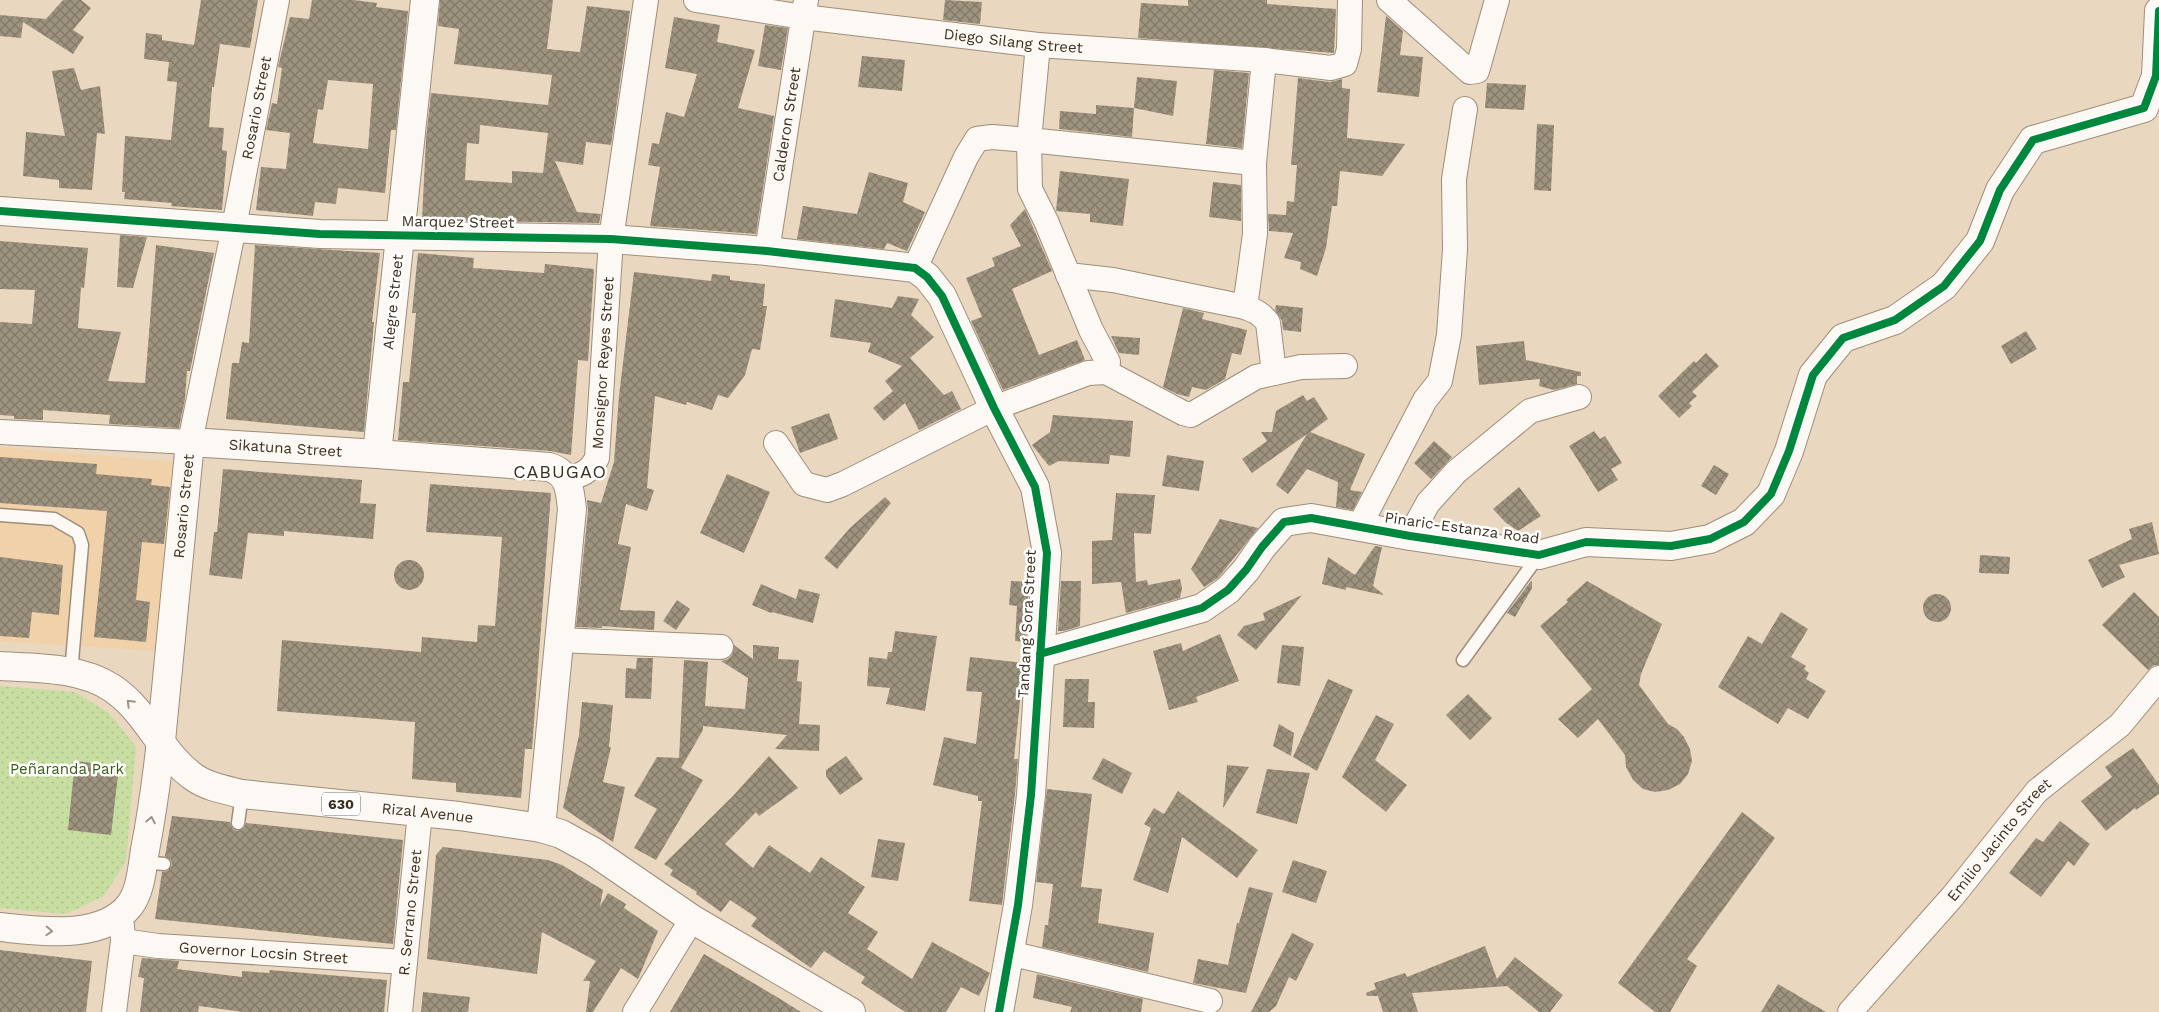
<svg xmlns="http://www.w3.org/2000/svg" width="2159" height="1012" font-family="'Work Sans',sans-serif">
	<style>
		.built { fill: #f0d1aa }
		.green { fill: url(#green-dots) }
		.building { fill: url(#building-cross-hatch); fill-rule: evenodd }
		.lines { fill: none; stroke-linecap: round; stroke-linejoin: round }
		.lane-casing { stroke: #9d8e7b; stroke-width: 15 }
		.street-casing { stroke: #9d8e7b; stroke-width: 26 }
		.secondary-casing { stroke: #9d8e7b; stroke-width: 30 }
		.primary-casing { stroke: #9d8e7b; stroke-width: 30 }
		.lane { stroke: #fcf9f5; stroke-width: 12 }
		.street { stroke: #fcf9f5; stroke-width: 24 }
		.secondary { stroke: #fcf9f5; stroke-width: 28 }
		.primary { stroke: #fcf9f5; stroke-width: 28 }
		.cycleway-casing { stroke: #fff; stroke-width: 11 }
		.cycleway { stroke: #00873e; stroke-width: 8 }
		.oneway { stroke: #9c9489 }
		.labels { text-anchor: middle; dominant-baseline: central; stroke-width: 5; stroke-linejoin: round; paint-order: stroke }
		.shield { fill: #fff; stroke: #766d61; stroke-width: 1 }
		.shield-label { font-size: 14px; font-weight: bold; fill: #3c2e1d }
		.street-label { font-size: 15px; fill: #3c2e1d; stroke: #fff }
		.park-label { font-size: 15px; fill: #365e11; stroke: #fff }
		.quarter-label { font-size: 18px; letter-spacing: 1px; fill: #3c2e1d; stroke: #fff }
	</style>
	<defs>
		<pattern id="green-dots" width="8" height="8" patternUnits="userSpaceOnUse" patternTransform="scale(1.25)"><rect width="8" height="8" fill="#c8dea1"/><path d="M2 2h.1M6 6h.1" fill="none" stroke="#adbf8a" stroke-width="1.8" stroke-linecap="round"/></pattern>
		<pattern id="building-cross-hatch" width="8" height="8" patternUnits="userSpaceOnUse" patternTransform="scale(1.25)"><rect width="8" height="8" fill="#9e937e"/><path d="M0 0l8 8M0 8l8-8" fill="none" stroke="#827867"/></pattern>
	</defs>
	<rect width="100%" height="100%" fill="#ead7bf"/>
	<path class="built" d="M0,447L179,462L155,651L0,641Z"/>
	<path class="green" d="M0,686L75,692L109,713L136,747L126,861L104,896L66,914L0,908Z"/>
	<path class="building" d="M63,0H81L91,8L73,30L84,37L73,54L23,22L21,38L0,36V15L46,19Z
		M201,0H258L250,48L220,44L214,87H212L209,127L224,128L222,150L227,151L222,210L171,206L172,203L124,199L125,192H122L125,136L171,140L177,82L167,81L169,62L144,59L146,33L162,35V40L194,45Z
		M312,0H354L377,3L376,7L408,11L396,130H391L385,193L338,188L336,204L315,202L313,216L256,210L261,167L286,169L290,133L266,130L272,103L277,104L282,68L278,67L290,17L309,19ZM328,80L373,84L368,149L313,143L318,109L323,110Z
		M440,0H553L547,49L580,52L587,6L630,11L611,145L586,142L583,165L555,161L577,212L601,214L599,223L422,220L426,139L431,93L548,105L552,75L454,64L459,29L438,26ZM480,125L548,133L543,173L512,171V183L465,180L467,143L479,144Z
		M945,0L982,2L980,24L943,20Z
		M1188,0H1267V4L1336,9L1334,53L1138,38L1141,3L1188,6Z
		M1386,16L1403,31L1400,55L1423,57L1419,97L1377,92Z
		M674,17L720,25L717,42L755,50L738,108L774,116L756,234L650,226L660,167L648,165L652,143L659,144L666,112L684,117L697,74L665,68Z
		M765,25L788,28L781,70L758,66Z
		M862,56L905,60L902,91L858,87Z
		M74,68L81,90L100,86L105,134L97,133L92,190L59,188V180L23,176L26,132L65,136L52,71Z
		M1214,70L1249,73L1242,148L1206,144Z
		M1137,77L1177,81L1173,116L1134,108Z
		M1298,78L1330,82L1342,79V88L1350,89L1347,138L1405,144L1382,176L1340,171L1337,206H1332L1326,248L1317,276L1300,269L1301,262L1284,258L1293,233L1269,231L1268,214L1286,215L1287,201L1294,202L1297,165H1291Z
		M1487,83L1526,85L1524,110L1485,108Z
		M1096,105L1134,108L1132,137L1059,129L1060,111L1096,114Z
		M1537,124L1554,125L1551,191L1534,190Z
		M1060,171L1129,179L1123,226L1090,222V214L1056,211Z
		M869,172L908,183L903,202L925,212L907,251L887,243L884,249L797,239L803,206L857,214Z
		M1213,182L1241,185V221L1209,217Z
		M1025,209L1052,271L1012,289L1039,355L1077,340L1085,360L1003,390L971,321L982,317L966,278L995,266L992,258L1021,246L1010,225Z
		M120,235L147,237L133,288L117,287Z
		M0,241L88,248L84,288L81,287L78,328L121,332L108,381L145,383L156,245L214,253L190,371H187L185,399L179,428L109,424L110,415L43,410V420L14,419V416L0,415V322L32,324L35,290L0,289Z
		M255,245L380,253L372,322H374L364,432L226,419L232,363H239L242,342L249,343Z
		M418,253L474,258L473,268L544,273L545,264L594,269L588,361L578,360L571,455L550,451L398,440L403,382H409L416,313H412Z
		M634,272L711,281L712,274L730,276V280L765,284L763,306H767L760,350L752,349L745,375L728,398L718,395L712,410L687,402L686,405L655,396L647,488L654,490L647,511L626,504L618,544L631,547L620,610L655,611L654,630L602,626V628L576,627L588,511L587,500L601,503L614,462L619,396Z
		M898,296L919,299L911,315L934,337L910,358L944,395L952,391L961,409L919,430L905,403L884,421L873,408L893,391L885,381L902,366L868,352L871,343L830,337L835,299L892,308Z
		M1276,305L1303,308L1301,332L1283,330L1282,321L1275,310Z
		M1183,308L1204,313L1202,319L1247,330L1241,355L1232,353L1225,379L1206,390L1192,387L1189,397L1177,394L1163,387Z
		M2026,331L2037,349L2011,364L2001,346Z
		M1111,336L1140,338L1139,355L1119,353Z
		M1524,341L1526,360L1581,372V376H1577V384L1554,390L1539,386L1540,379L1479,385L1476,346Z
		M1706,353L1719,366L1692,392L1697,396L1689,403L1692,406L1679,418L1658,396L1694,361L1696,363Z
		M1303,395L1307,401L1314,397L1328,419L1310,432L1365,454L1350,490L1362,492L1353,510L1336,507L1338,482L1307,469L1288,494L1276,485L1307,434L1252,473L1242,459L1267,441L1261,432H1272L1276,411Z
		M829,413L838,439L800,453L791,427Z
		M1053,415L1133,421L1130,457L1110,455L1109,464L1059,461L1049,466L1032,445L1050,432Z
		M1594,431L1600,439L1605,436L1622,463L1611,469L1618,480L1598,492L1569,446Z
		M1434,441L1452,457L1431,479L1414,463Z
		M1167,455L1204,461L1199,491L1162,486Z
		M0,457L97,464L96,474L152,479L151,485L170,487L164,544L142,542L136,600L150,602L146,642L94,637L107,511L0,503Z
		M1714,465L1729,474L1716,495L1701,486Z
		M223,469L362,480L360,503L376,504L373,539L284,531V536L248,533L242,579L209,575L214,532H217Z
		M727,474L770,492L744,553L700,533Z
		M430,484L551,493L532,749H525L521,798L456,792V783L412,779L415,722L277,711L282,640L421,652L422,637L477,642L478,625L495,626L502,537L426,532Z
		M1519,487L1541,516L1518,531L1505,522L1493,509Z
		M1116,493L1155,495L1151,534L1134,533L1136,582L1147,580L1148,585L1180,579L1182,588L1180,598L1126,613L1121,582L1092,584V541L1112,540Z
		M885,497L891,503L837,569L824,558L850,528Z
		M1220,519L1258,528L1218,578L1204,587L1191,569Z
		M2152,522L2159,554L2119,565L2125,577L2102,588L2088,560L2132,539L2129,529Z
		M1375,546L1382,547L1373,586L1383,594V595L1346,587V590L1322,584L1328,557L1355,575Z
		M1980,555L2010,557L2009,574L1979,573Z
		M0,557L63,565L59,615L32,612L29,638L0,636Z
		M394 575a15 15 0 1 1 30 0a15 15 0 1 1-30 0Z
		M1011,581L1029,582L1025,642L1015,641L1017,606L1009,605Z
		M1061,581H1081L1080,626L1064,631H1058Z
		M1531,581L1532,582V588L1515,617L1507,613Z
		M1587,581L1662,624L1641,674L1639,685L1668,724L1677,729L1684,737L1690,749L1692,761L1688,774L1680,784L1668,790L1655,792L1643,789L1633,780L1626,767L1625,755L1598,719L1578,738L1558,719L1592,689L1540,626L1568,602L1566,600Z
		M761,584L796,599L799,589L820,594L813,623L772,612L771,613L752,605Z
		M2134,592L2159,617V665H2154L2148,670L2102,625Z
		M1923 608a14 14 0 1 1 28 0a14 14 0 1 1-28 0Z
		M1302,595L1256,650L1237,635L1244,626L1265,620L1263,613Z
		M677,600L690,609L676,630L663,621Z
		M1781,612L1808,629L1791,657L1806,666L1804,669L1809,673L1806,679L1826,691L1808,719L1788,708L1778,724L1718,687L1748,636L1762,644Z
		M895,631L937,636L925,711L886,704L890,688L867,686L869,657L887,659L888,652H892Z
		M1220,634L1239,681L1196,697L1198,702L1169,710L1153,651L1181,643L1183,651Z
		M734,645L753,659V645L779,647L778,659L799,660L797,681L802,682L799,724L820,725L819,751L775,749L787,735L703,726V730L681,768L703,780L656,860L634,848L657,809L634,796L657,757L679,758L684,660L708,662L705,706L745,709L748,678L721,661L728,659L732,655Z
		M1282,645L1304,647L1300,686L1277,683Z
		M970,657L1024,663L1014,759H1018L1015,794L1002,905L969,901L982,801H978V796L933,785L944,737L976,744L982,692L966,691Z
		M637,658H653L651,699L625,698L626,668L636,669Z
		M1065,679H1089L1088,702H1095L1094,728L1063,727Z
		M1328,679L1353,690L1317,771L1293,757Z
		M1468,694L1492,718L1470,740L1446,715Z
		M582,702L613,705L609,747H611L603,782L625,787L613,842L563,808L579,735Z
		M1376,715L1394,724L1375,760L1407,785L1386,812L1342,777Z
		M1279,724L1294,733L1291,756L1273,746Z
		M2133,748L2159,785V794L2136,810L2135,808L2106,831L2081,801L2112,777L2105,767Z
		M769,756L798,788L759,816L756,812L725,844L753,868L769,845L810,873L821,857L865,887L848,913L878,932L867,949L912,979L932,942L990,973L979,996L961,987L946,1012H905L861,983L865,977L824,951L811,968L751,926L757,918L730,900L721,912L696,894L697,892L670,875L673,870L664,864L733,796Z
		M846,756L863,779L840,795L826,776V770Z
		M1103,758L1132,773L1122,794L1092,779Z
		M75,761L119,766L111,835L68,830Z
		M1227,765L1249,767L1223,808Z
		M1267,769L1310,773L1297,824L1256,813Z
		M1047,789L1092,794L1081,887L1102,889L1098,923L1154,933L1148,972L1042,947L1045,925H1048L1053,884L1036,882Z
		M1178,791L1258,850L1237,878L1182,837L1168,893L1133,880L1151,828L1144,824L1154,808L1164,814Z
		M1742,812L1775,838L1687,959L1697,966L1670,1012H1655L1618,983Z
		M172,816L230,822L233,829L237,831L244,828L246,823L403,840L393,944L155,919L162,872L168,871L172,865L171,860L165,856Z
		M2060,821L2090,844L2074,866L2068,861L2041,897L2009,873L2036,838L2043,842Z
		M878,839L905,843L898,881L871,877Z
		M443,847L548,860L562,865L603,890L600,906L608,893L626,904L624,908L658,931L638,979L621,968L593,1012H586L590,981H583L596,961L542,932L537,974L427,959L436,855Z
		M1293,860L1327,871L1316,903L1282,892Z
		M1249,887L1273,893L1246,993L1193,983L1198,959L1228,965L1237,923H1239Z
		M1292,933L1314,944L1296,981L1289,977L1276,1006L1269,1012H1251Z
		M1485,946L1497,979L1515,957L1563,995L1550,1012H1539L1507,986L1412,993L1418,1012H1383L1378,996H1367L1366,993L1376,989L1374,983L1405,973L1407,977Z
		M0,950L92,961L86,1012H0Z
		M704,954L777,997L801,1012H670Z
		M142,958L179,961L177,969L242,977V971L269,973L270,970L387,980L384,1012H243L199,1006L198,1012H140L144,978L138,977Z
		M1037,974L1143,999L1141,1012H1070L1072,1007L1033,998Z
		M1778,984L1826,1012H1761Z
		M423,992L470,997L468,1012H421Z"/>
	<g class="lines">
		<g class="lane-casing">
			<path id="lane" d="M0,515L54,519L78,533L82,545L71,673
				M1463,660L1539,555
				M238,823L242,794
				M143,862L164,864"/>
		</g>
		<g class="street-casing">
			<g id="street">
				<path id="s1" d="M696,0L803,17L1038,45L1264,60L1331,68L1345,64L1349,49L1350,0"/>
				<path d="M1389,0L1470,72L1477,71L1497,0"/>
				<path d="M1038,45L1029,140L1030,189L1046,221L1091,330L1108,362L1106,372"/>
				<path id="s2" d="M767,251L806,0"/>
				<path d="M915,268L966,157L977,139L992,137L1029,140L1254,163L1264,60"/>
				<path d="M1068,275L1113,280L1245,307C1255,311 1262,314 1268,323L1274,373"/>
				<path d="M1245,307L1255,234L1254,163"/>
				<path id="s3" d="M0,432L190,442L234,227L277,0"/>
				<path d="M776,443L804,484L827,490L843,484L994,408L1088,373L1106,372L1183,413L1191,415L1256,377L1301,367L1345,366"/>
				<path id="s4" d="M566,478C581,476 590,472 597,458L611,239L646,0"/>
				<path d="M1359,527L1425,400L1440,381L1449,335L1455,249L1454,179L1465,109"/>
				<path d="M1410,536L1428,503L1456,472L1530,411L1579,397"/>
				<path d="M558,640L721,647"/>
				<path id="s5" d="M123,941L158,946L405,962"/>
				<path d="M1009,953L1210,1001"/>
				<path d="M114,1012L123,941L122,926"/>
				<path id="s6" d="M400,1012L420,813"/>
				<path d="M635,1012L692,919"/>
				<path id="s7" d="M1850,1012L1953,896L2037,791L2120,725L2159,678"/>
			</g>
		</g>
		<g class="secondary-casing">
			<g id="secondary">
				<path d="M0,211L320,234L611,239L767,251L915,268L927,277L942,296L994,408L1035,487L1047,553L1031,795L1018,905L999,1012"/>
				<path d="M1040,654L1202,608L1228,590L1246,570L1262,547L1284,522L1311,518L1410,536L1539,555L1586,542L1671,546L1710,539L1744,522L1771,494L1789,451L1813,375L1843,338L1895,320L1944,286L1980,241L2000,190L2033,140L2144,108L2156,76L2159,11"/>
				<path id="s8" d="M161,741L190,442L377,454"/>
			</g>
		</g>
		<g class="primary-casing">
			<g id="primary">
				<path d="M425,0L377,454L549,467C569,473 570,490 572,509L541,828"/>
				<path id="s9" d="M0,666C36,668 80,667 112,688C148,712 161,755 195,778C208,787 226,790 242,794L459,816L541,828L561,834L594,852L692,919L851,1012"/>
				<path d="M0,927C39,931 102,941 130,905C141,890 142,868 145,850C152,814 157,777 161,741"/>
			</g>
		</g>
		<use href="#lane" class="lane"/>
		<use href="#street" class="street"/>
		<use href="#secondary" class="secondary"/>
		<use href="#primary" class="primary"/>
		<g class="cycleway-casing">
			<path id="cycleway" d="M0,211L320,234L611,239L767,251L915,268L927,277L942,296L994,408L1035,487L1047,553L1031,795L1018,905L999,1012
				M1040,654L1202,608L1228,590L1246,570L1262,547L1284,522L1311,518L1410,536L1539,555L1586,542L1671,546L1710,539L1744,522L1771,494L1789,451L1813,375L1843,338L1895,320L1944,286L1980,241L2000,190L2033,140L2144,108L2156,76L2159,11"/>
		</g>
		<use href="#cycleway" class="cycleway"/>
	</g>
	<defs><path id="oneway-chevron" d="M-2-3.5L2.5 0L-2 3.5" fill="none" stroke-width="1.6" stroke-linecap="round" stroke-linejoin="round" transform="scale(1.25)"/></defs>
	<g class="oneway">
		<use href="#oneway-chevron" transform="translate(130 703) rotate(-135)"/>
		<use href="#oneway-chevron" transform="translate(151 820) rotate(-79)"/>
		<use href="#oneway-chevron" transform="translate(49 931) rotate(3)"/>
	</g>
	<g class="labels">
		<rect class="shield" x="322" y="792.5" width="38" height="23" rx="4"/>
		<g class="shield-label">
			<text x="341" y="804">630</text>
		</g>
		<g class="street-label">
			<text stroke="none"><textPath href="#s1" startOffset="320">Diego Silang Street</textPath></text>
			<text stroke="none"><textPath href="#s3" startOffset="531">Rosario Street</textPath></text>
			<text stroke="none"><textPath href="#s2" startOffset="128">Calderon Street</textPath></text>
			<text transform="translate(458 222) rotate(1)">Marquez Street</text>
			<text transform="translate(393 302) rotate(-84)">Alegre Street</text>
			<text stroke="none"><textPath href="#s4" startOffset="134">Monsignor Reyes Street</textPath></text>
			<text stroke="none"><textPath href="#s8" startOffset="396">Sikatuna Street</textPath></text>
			<text stroke="none"><textPath href="#s8" startOffset="236">Rosario Street</textPath></text>
			<text transform="translate(1462 528) rotate(8)">Pinaric-Estanza Road</text>
			<text transform="translate(1027 624) rotate(-87)">Tandang Sora Street</text>
			<text stroke="none"><textPath href="#s9" startOffset="475">Rizal Avenue</textPath></text>
			<text stroke="none"><textPath href="#s7" startOffset="228">Emilio Jacinto Street</textPath></text>
			<text stroke="none"><textPath href="#s6" startOffset="100">R. Serrano Street</textPath></text>
			<text stroke="none"><textPath href="#s5" startOffset="141">Governor Locsin Street</textPath></text>
		</g>
		<g class="park-label">
			<text x="67" y="769">Peñaranda Park</text>
		</g>
		<g class="quarter-label">
			<text x="560" y="471">CABUGAO</text>
		</g>
	</g>
</svg>
